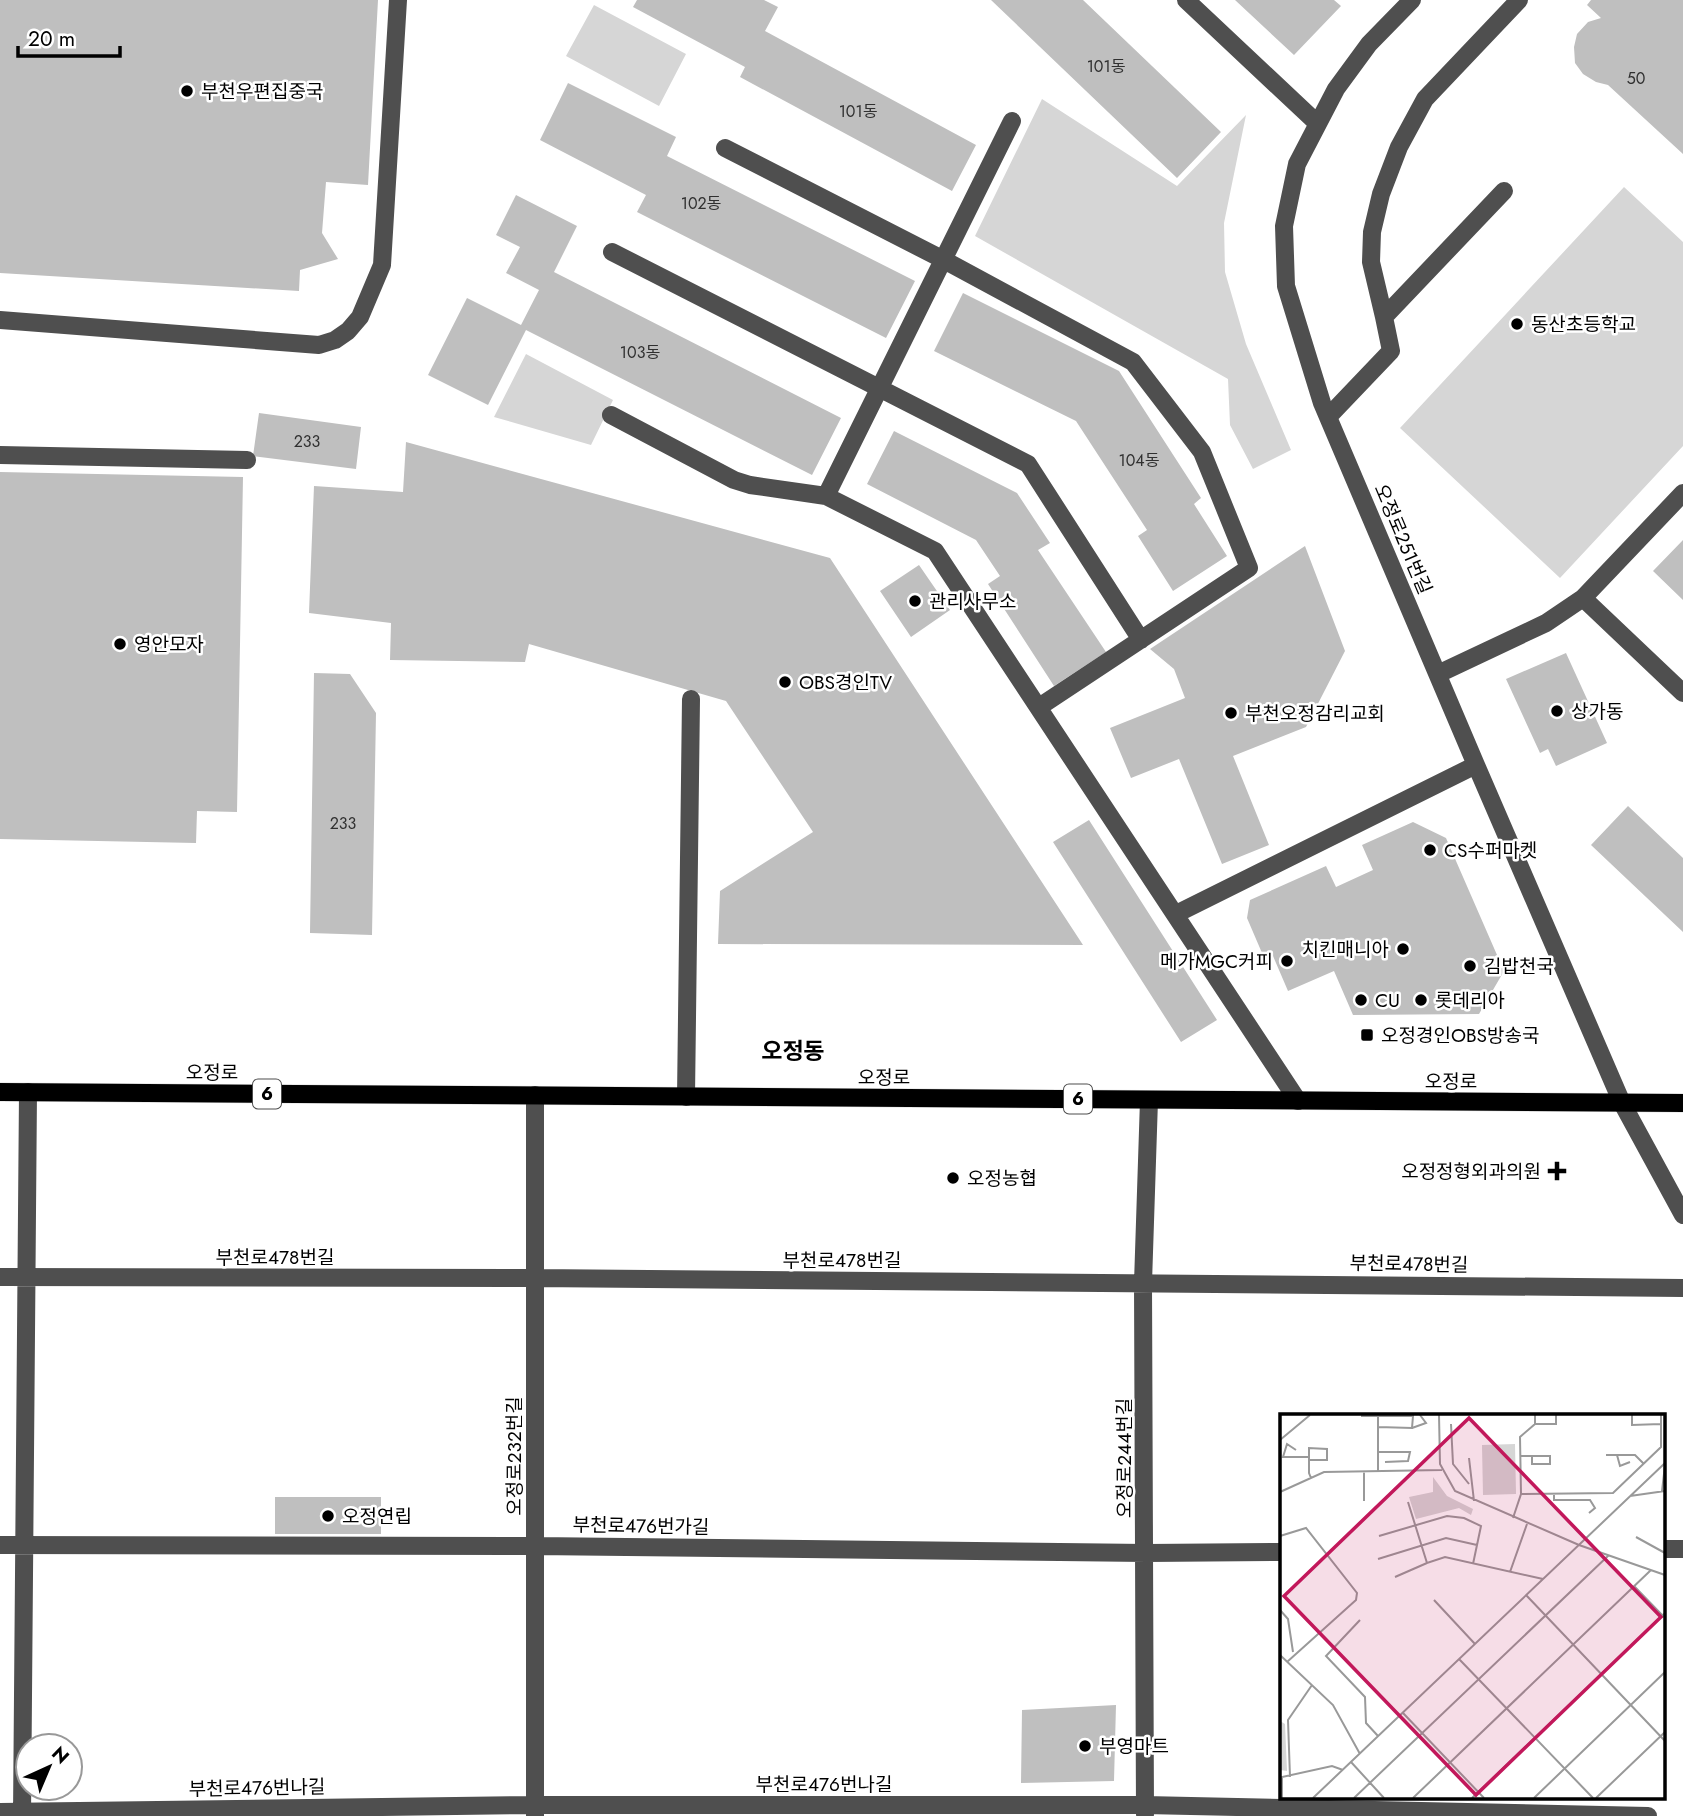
<svg xmlns="http://www.w3.org/2000/svg" width="1683" height="1816" font-family="Jost,'Noto Sans KR',sans-serif">
	<style>
		.green { fill: #d6d6d6 }
		.building { fill: #bfbfbf }
		.lines { fill: none; stroke-linecap: round; stroke-linejoin: round }
		.major-casing { stroke: #dbdbdb; stroke-width: 19 }
		.minor { stroke: #4f4f4f; stroke-width: 18 }
		.major { stroke: #000; stroke-width: 18 }
		.poi-dot { fill: #000; stroke: #fff; stroke-width: 2.5 }
		.labels { text-anchor: middle; dominant-baseline: central; stroke-width: 5; stroke-linejoin: round; paint-order: stroke }
		.number-label { font-size: 16px; fill: #303030 }
		.shield { fill: #fff; stroke: #4c4c4c; stroke-width: 2 }
		.shield-label { font-size: 18px; font-weight: bold; fill: #000 }
		.poi-label { font-size: 19px; fill: #000; stroke: #fff; text-anchor: start }
		.street-label { font-size: 19px; fill: #000; stroke: #fff }
		.quarter-label { font-size: 23px; font-weight: bold; fill: #000; stroke: #fff }
		.inset-road { fill: none; stroke: #999; stroke-width: 2 }
		.view { fill: #c2185b; fill-opacity: 0.15; stroke: #c2185b; stroke-width: 3.5 }
		.inset-edge { fill: none; stroke: #000; stroke-width: 3.5 }
	</style>
	<rect width="100%" height="100%" fill="#fff"/>
	<path class="green" d="M594,5L686,54L659,106L566,56Z
		M1042,99L1177,186L1246,115L1224,223L1225,272L1246,344L1291,450L1253,469L1230,425L1228,379L975,236Z
		M1624,187L1683,242V446L1560,578L1400,428Z
		M526,354L613,400L591,445L494,417Z"/>
	<path class="building" d="M0,0H378L368,185L326,182L322,233L338,259L300,270L299,291L0,273Z
		M637,0H764L778,7L765,31L976,145L952,191L740,77L745,67L633,7Z
		M991,0H1083L1221,132L1177,178Z
		M1235,0H1334L1341,6L1294,55Z
		M1591,0H1683V154L1608,85L1596,82L1583,74L1575,63L1574,47L1577,34L1588,22L1601,18L1587,5Z
		M568,83L676,137L667,156L915,281L886,338L637,212L646,195L540,140Z
		M516,195L577,226L554,272L841,418L812,475L526,330L488,405L428,375L467,298L521,325L539,290L506,273L520,247L496,235Z
		M963,293L1119,371L1201,498L1194,504L1227,556L1173,591L1138,536L1147,530L1076,421L934,351Z
		M259,413L361,427L356,469L253,456Z
		M894,431L1017,493L1050,543L1038,550L1106,652L1054,686L988,584L1000,576L976,540L867,484Z
		M406,442L830,558L1083,945L718,944L720,891L813,832L726,701L529,644L525,662L390,660L391,623L309,613L314,486L403,492Z
		M0,472L243,477L237,812L197,811L196,843L0,839Z
		M1683,540V600L1653,571Z
		M1305,546L1345,651L1306,727L1233,756L1269,845L1222,864L1179,759L1131,778L1110,728L1185,698L1174,669L1150,649Z
		M919,565L950,610L911,637L880,591Z
		M1566,653L1607,743L1556,766L1548,749L1540,753L1506,679Z
		M314,673L350,674L376,713L372,935L310,933Z
		M1628,806L1683,858V932L1591,845Z
		M1089,820L1217,1020L1181,1042L1053,842Z
		M1413,822L1446,838L1504,971L1479,1014L1353,1015L1334,971L1288,991L1273,956L1265,960L1247,918L1250,900L1326,866L1336,887L1373,870L1362,845Z
		M275,1497H381V1534H275Z
		M1116,1705L1114,1781L1021,1783L1022,1710Z"/>
	<g class="lines">
		<g class="major-casing">
			<path id="major" d="M0,1092L1683,1103"/>
		</g>
		<path class="minor" d="M1186,0L1318,124
			M1412,0L1369,44L1336,89L1297,164L1284,226L1286,286L1322,403L1476,765L1622,1103L1683,1215
			M1012,121L826,496L935,551L1298,1101
			M725,148L944,260L1133,362L1202,452L1249,568L1039,707
			M612,252L1028,464L1141,640
			M1384,317L1371,262L1372,232L1381,194L1399,147L1425,99L1519,0
			M0,320L319,345L335,340L348,331L360,317L382,265L398,0
			M611,415L734,480L750,485L826,496
			M1328,417L1391,351L1384,317L1504,191
			M0,455L247,460
			M1583,598L1683,693
			M1438,674L1546,623L1583,598L1683,493
			M1176,914L1476,765
			M535,1095V1816
			M686,1097L691,699
			M0,1277L534,1278L1683,1288
			M0,1545L535,1546L1146,1553L1282,1552
			M1664,1549H1683
			M0,1812L535,1805H1145L1648,1816
			M1145,1814L1143,1283L1149,1100
			M22,1816L28,1092"/>
		<use href="#major" class="major"/>
	</g>
	<g class="poi-dot">
		<circle cx="187" cy="91" r="7"/>
		<circle cx="1517" cy="324" r="7"/>
		<circle cx="915" cy="601" r="7"/>
		<circle cx="120" cy="644" r="7"/>
		<circle cx="785" cy="682" r="7"/>
		<circle cx="1557" cy="711" r="7"/>
		<circle cx="1231" cy="713" r="7"/>
		<circle cx="1430" cy="850" r="7"/>
		<circle cx="1403" cy="949" r="7"/>
		<circle cx="1287" cy="961" r="7"/>
		<circle cx="1470" cy="966" r="7"/>
		<circle cx="1361" cy="1000" r="7"/>
		<circle cx="1421" cy="1000" r="7"/>
		<rect x="1360" y="1028" width="14" height="14" rx="3.5"/>
		<path d="M1553.5 1160.5h7v7h7v7h-7v7h-7v-7h-7v-7h7z"/>
		<circle cx="953" cy="1178" r="7"/>
		<circle cx="328" cy="1516" r="7"/>
		<circle cx="1085" cy="1746" r="7"/>
	</g>
	<g class="labels">
		<g class="number-label">
			<text x="1106" y="66">101동</text>
			<text x="1636" y="78">50</text>
			<text x="858" y="111">101동</text>
			<text x="701" y="203">102동</text>
			<text x="640" y="352">103동</text>
			<text x="307" y="441">233</text>
			<text x="1139" y="460">104동</text>
			<text x="343" y="823">233</text>
		</g>
		<g class="shield">
			<rect x="253" y="1079.5" width="28" height="29" rx="5"/>
			<rect x="1064" y="1084.5" width="28" height="29" rx="5"/>
		</g>
		<g class="shield-label">
			<text x="267" y="1094">6</text>
			<text x="1078" y="1099">6</text>
		</g>
		<g class="poi-label">
			<text x="201" y="91">부천우편집중국</text>
			<text x="1531" y="324">동산초등학교</text>
			<text x="929" y="601">관리사무소</text>
			<text x="134" y="644">영안모자</text>
			<text x="799" y="682">OBS경인TV</text>
			<text x="1571" y="711">상가동</text>
			<text x="1245" y="713">부천오정감리교회</text>
			<text x="1444" y="850">CS수퍼마켓</text>
			<text x="1389" y="949" text-anchor="end">치킨매니아</text>
			<text x="1273" y="961" text-anchor="end">메가MGC커피</text>
			<text x="1484" y="966">김밥천국</text>
			<text x="1375" y="1000">CU</text>
			<text x="1435" y="1000">롯데리아</text>
			<text x="1381" y="1035">오정경인OBS방송국</text>
			<text x="1541" y="1171" text-anchor="end">오정정형외과의원</text>
			<text x="967" y="1178">오정농협</text>
			<text x="342" y="1516">오정연립</text>
			<text x="1099" y="1746">부영마트</text>
		</g>
		<g class="street-label">
			<text transform="translate(1403 539) rotate(67)">오정로251번길</text>
			<text x="212" y="1072">오정로</text>
			<text x="884" y="1077">오정로</text>
			<text x="1451" y="1081">오정로</text>
			<text x="275" y="1257">부천로478번길</text>
			<text x="842" y="1260">부천로478번길</text>
			<text transform="translate(1409 1264) rotate(1)">부천로478번길</text>
			<text transform="translate(514 1456) rotate(-90)">오정로232번길</text>
			<text transform="translate(1124 1458) rotate(-90)">오정로244번길</text>
			<text transform="translate(641 1526) rotate(1)">부천로476번가길</text>
			<text x="824" y="1784">부천로476번나길</text>
			<text transform="translate(257 1788) rotate(-1)">부천로476번나길</text>
		</g>
		<g class="quarter-label">
			<text x="793" y="1051">오정동</text>
		</g>
	</g>
	<g transform="translate(1280 1414)">
		<rect width="385" height="385" fill="#fff"/>
		<path d="M235,30L236,80L203,81L202,31ZM153,63L167,82L193,95L191,101L179,94L136,105L129,83L153,78ZM0,307L5,310L7,357L0,356Z" fill="#d6d6d6"/>
		<path class="inset-road" d="M159,1L160,50L175,77L299,131L385,161M352,1V11L381,10M81,2H133L132,14L98,13M98,2V57M171,10L173,50L189,70M255,10H276V1M132,14L146,9L140,1M0,26L30,1M16,36L7,30L3,43H29M98,38H130L128,47L105,48M326,41H355L364,50M337,41L340,52L350,48M241,42H270V50H252V42M189,44L194,87M29,46H47V35L29,34V59L31,64M84,57V87M382,77L385,51M0,78L44,58L162,56M241,80L333,79L381,33V1M274,80V86H310L315,94L309,99M350,82L385,77M128,88L147,149L165,143L263,165M233,104L241,80L240,23L255,10V1M0,122L26,114L77,179L76,186L7,248M99,122L167,102L184,104L201,112L193,150M356,123L385,139M98,145L166,124L197,131M230,158L247,110M115,163L147,149M354,172L384,203M246,181L385,327M154,186L195,230M0,196L8,205L13,238M80,206L46,242L85,283L86,309L98,322M0,241L53,291L80,340M179,245L313,384M123,299L204,384M71,348L104,384M10,363L8,306L32,271M2,384V363L52,352L63,356M33,384L385,49M74,384L329,141M133,384L371,156M192,384L385,199M254,384L385,258M316,384L385,318"/>
		<path class="view" d="M189,4L381,203L196,381L4,182Z"/>
		<rect width="385" height="385" class="inset-edge"/>
	</g>
	<g transform="translate(49 1767) rotate(44)"><circle r="33" fill="#ffffff" stroke="#999999" stroke-width="2"/>
	<path d="M0-5L12 26L0 18L-12 26Z" fill="#000000"/>
	<text y="-10" font-size="19" font-weight="bold" text-anchor="middle" fill="#000000">N</text>
	</g>
	<path d="M18 46v10h102v-10" fill="none" stroke="#000000" stroke-width="3.5"/>
	<text x="28" y="46" font-size="21" fill="#000000" stroke="#ffffff" stroke-width="5" paint-order="stroke">20 m</text>
</svg>
